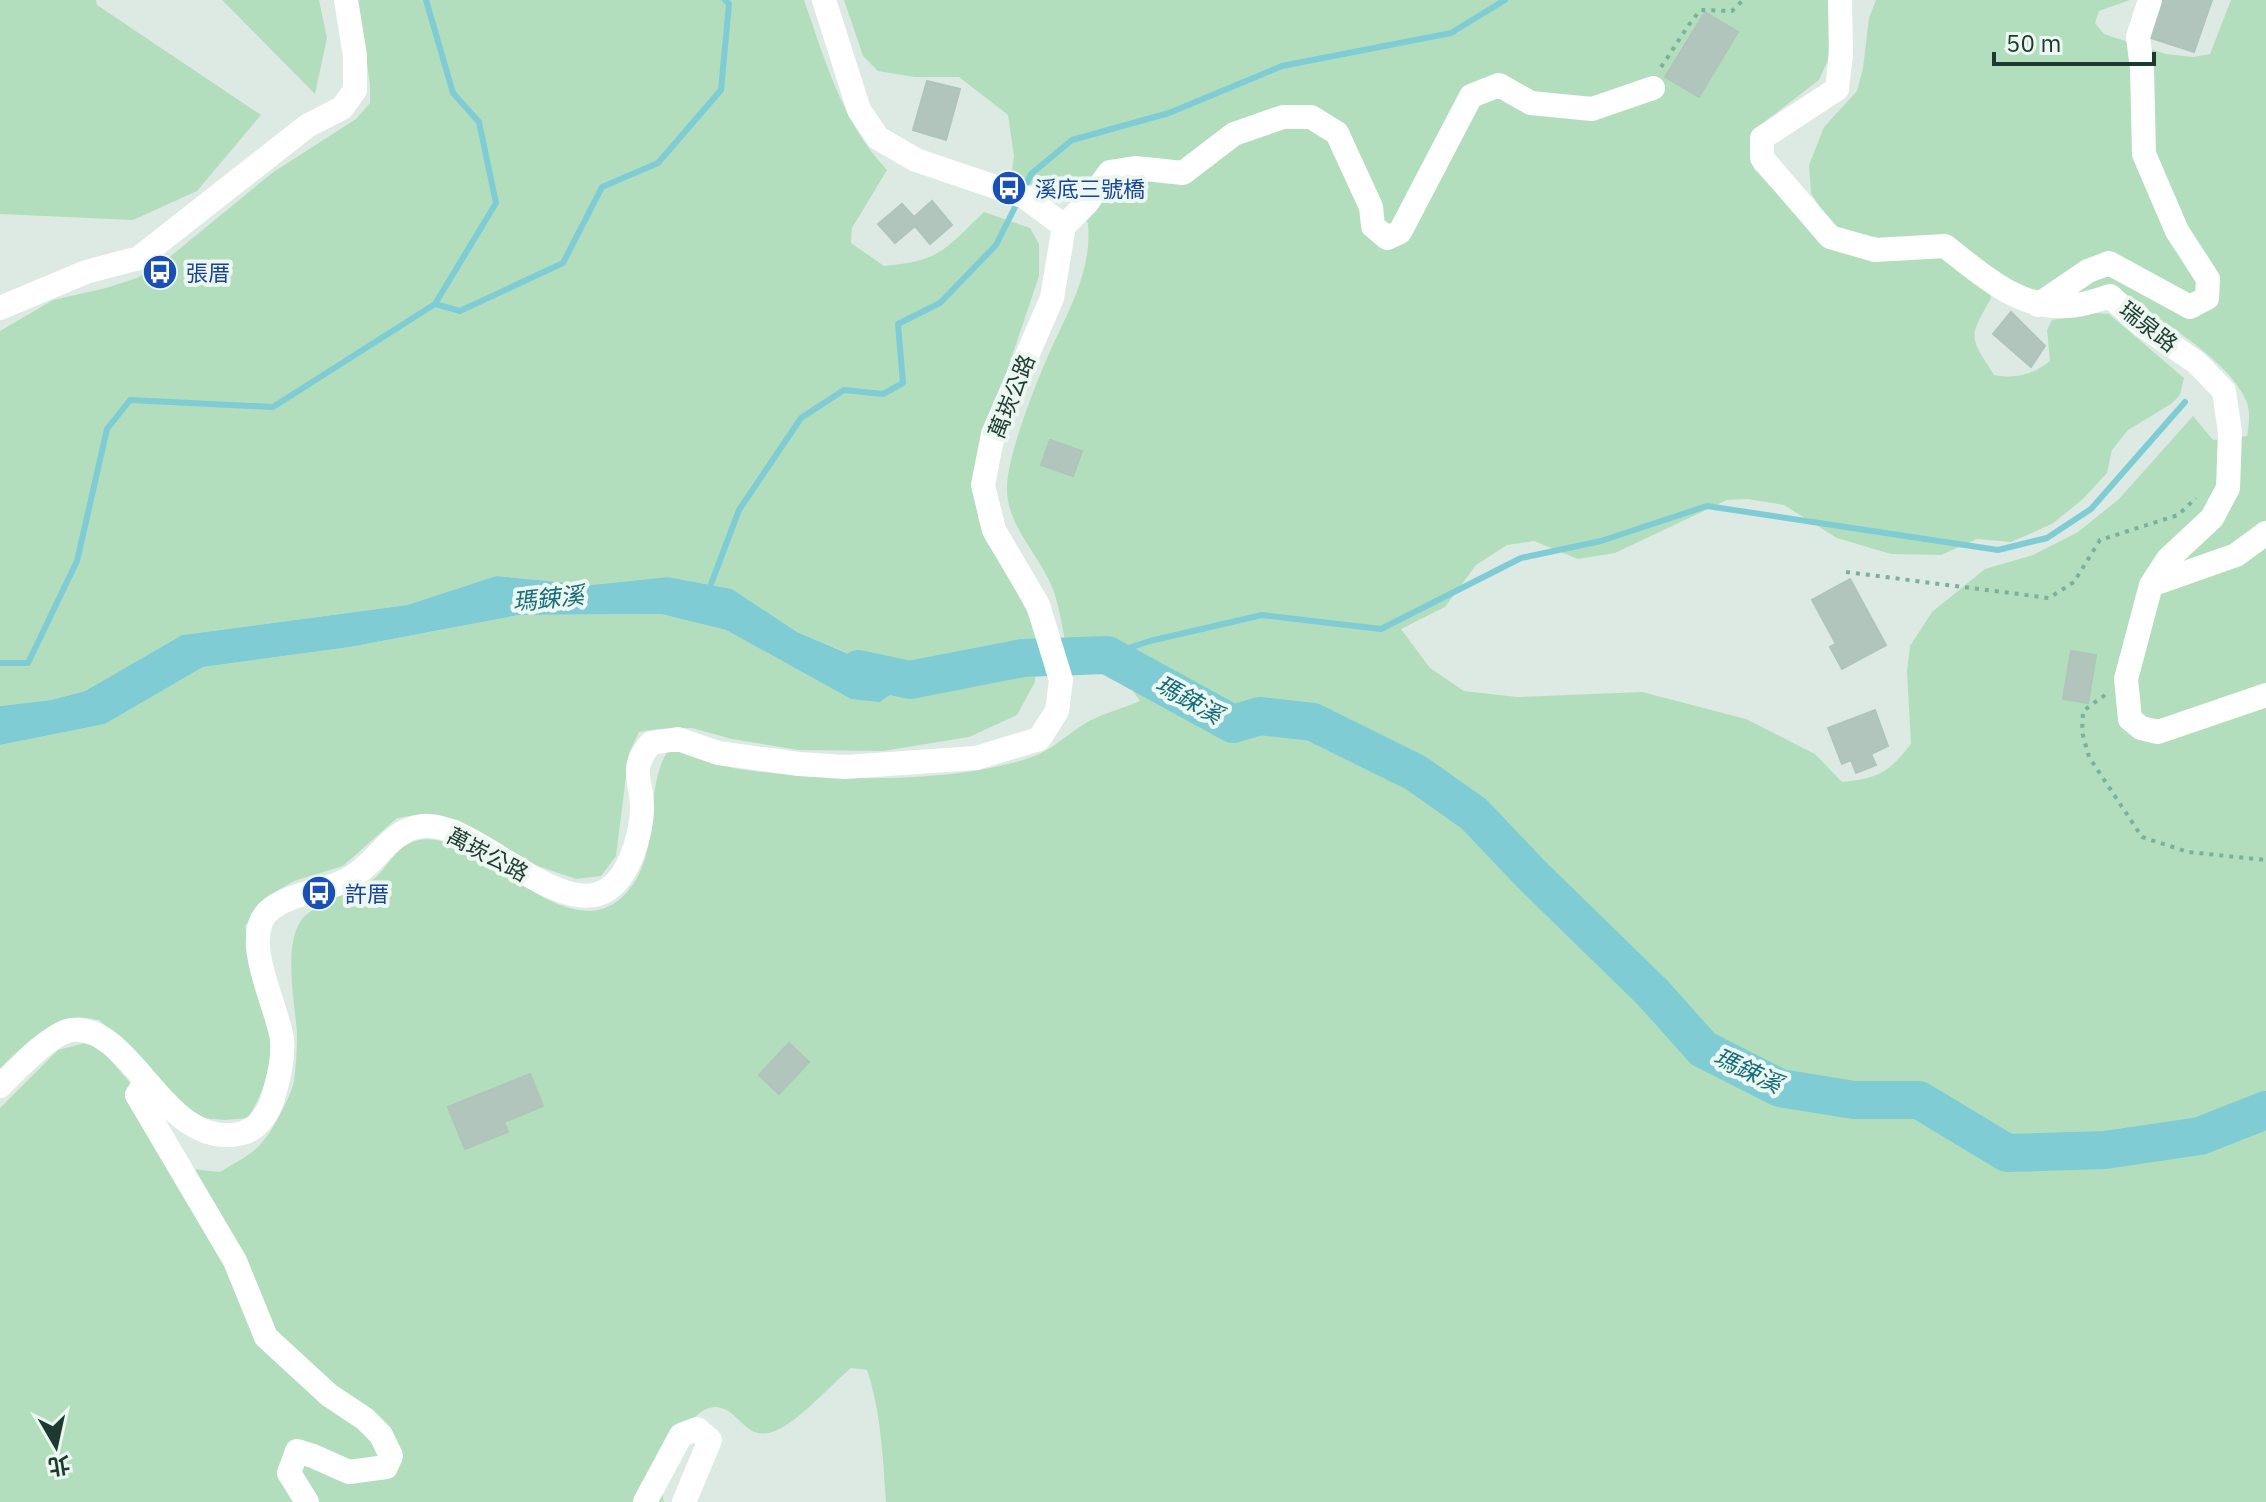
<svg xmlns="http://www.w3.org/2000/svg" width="2266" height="1502" font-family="'IBM Plex Sans','Noto Sans TC',sans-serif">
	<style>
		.green { fill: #b3debd }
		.water { fill: #7fccd5 }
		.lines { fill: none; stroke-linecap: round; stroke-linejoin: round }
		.stream { stroke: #7fccd5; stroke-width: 6 }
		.river { stroke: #7fccd5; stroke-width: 38 }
		.building { fill: #b2c5bc; stroke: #afc4ba; stroke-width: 2 }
		.path { stroke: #7ab19d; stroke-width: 4; stroke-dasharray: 4 6; stroke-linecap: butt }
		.minor { stroke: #fff; stroke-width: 24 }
		.labels { text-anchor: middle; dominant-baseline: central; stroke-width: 8; stroke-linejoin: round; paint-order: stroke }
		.transit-label { font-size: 22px; fill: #164399; stroke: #edf7f1; text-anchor: start }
		.street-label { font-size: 22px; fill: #1d3a31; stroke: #edf7f1 }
		.water-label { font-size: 24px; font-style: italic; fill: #146e7a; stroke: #edf7f1 }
	</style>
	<rect width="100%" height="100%" fill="#ddeae3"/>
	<path class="green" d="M0,0H96L97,5L261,115L197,191L133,220L0,214Z
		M222,0H319L327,38L315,94Z
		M358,0H804C825,60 842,122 887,170L852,228L851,243L884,266C941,261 945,249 984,212L1030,228L1039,244V276L986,433L974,486L979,522L986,541L1013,584L1036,630L1035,682L1017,715L969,737L883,751L798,750L732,739L692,728L657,729L639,732L629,753L616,856L601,876L576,879L535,865L458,820L425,814L397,818L343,866L294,881L265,898L245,926C252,960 275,1029 270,1060C267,1081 259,1100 248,1118L225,1120L202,1118L183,1105L126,1043L99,1020L78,1017L57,1025L0,1071V745L105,724L203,667L350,647L519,615L661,614L726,630L852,699L910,679L797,632L732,589L668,577L591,585L496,576L407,605L182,635L85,691L51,700L0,706V331L53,300L106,288L137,278L166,260L272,173L356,119L370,103V85Z
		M844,0H1831L1828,60L1819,80L1759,126L1752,138L1754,169L1826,246L1844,253L1872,257L1943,254L1958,262L1989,290L1991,298C1968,340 1969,335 1994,375C2017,379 2032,375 2050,361L2047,330L2052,320L2096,313L2109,314L2184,378L2180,395L2171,404L2128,430L2112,450L2107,473L2083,499L2052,524L2011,542L1977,539L1941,555L1891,554L1837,538L1784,505L1748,499L1727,500L1615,553L1578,559L1534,541L1507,545L1476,565L1445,607L1401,629L1430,668L1464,691L1517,697L1642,692L1746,719L1815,754L1842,782C1879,778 1888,773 1911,744L1907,672L1910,646L1932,612L1985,569L2033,555L2078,532L2119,499L2193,416L2213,440L2247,436C2249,424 2251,409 2245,398C2224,355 2154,318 2116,288H2100L2074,296L2031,289L2004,277L1957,243L1942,236L1893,241L1840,229L1825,215L1811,193L1809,165L1824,127L1857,91L1863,68L1869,18L1876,0H2130L2099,11L2095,23L2104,34L2166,54L2193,57L2210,54L2231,0H2266V1502H886C883,1459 881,1411 867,1370L851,1368C831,1385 798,1422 775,1431C745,1443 739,1408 716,1407C686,1406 657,1478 664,1502H0V1108L58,1050L85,1043L101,1049L156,1113L170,1153L182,1168L220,1172C234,1163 254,1154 264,1140C273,1130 292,1094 294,1081C296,1066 297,1048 297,1033C295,1003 281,937 306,915C316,907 330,897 341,891C351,886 366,885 375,878C390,865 396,844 420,840C481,829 569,958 627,892C663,852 642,793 668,750C693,753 715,765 739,769C823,781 951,785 1032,757C1052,750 1070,732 1089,721C1105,713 1123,708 1140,701C1126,680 1117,671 1090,673C1082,674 1078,674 1070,670C1065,644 1062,617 1054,592C1040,552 1000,523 1008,476C1013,441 1036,383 1051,349C1070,308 1092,270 1088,223L1068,200L1016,179L1012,170L1014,156L1008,115L959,77H915L878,71L863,56Z"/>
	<path class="water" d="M496,576L591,585L668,577L732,589L797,632L910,680L880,702L851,699L726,630L661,614L519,615L350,647L203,667L105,724L0,745V706L51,700L85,691L182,635L407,605Z"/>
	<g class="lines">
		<path class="stream" d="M426,0L453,93L479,122L496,203L435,304
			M1024,189L1031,174L1072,140L1169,113L1282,66L1451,33L1505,0
			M708,592L739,510L801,418L844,390L883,394L903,383L898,324L940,303L996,245L1019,199
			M1107,655L1150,641L1262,615L1381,629L1521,558L1601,541L1707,506L1998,550L2047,538L2091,509L2185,402
			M0,663H28L77,561L107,429L130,400L273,407L435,304L460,311L563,263L602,187L658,163L721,90L729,4L725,0"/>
		<path class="river" d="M859,669L910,680L1023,658L1107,655L1233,724L1260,716L1313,722L1416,773L1474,814L1531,874L1653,993L1703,1049L1780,1088L1854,1100H1919L2007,1153L2105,1150L2200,1136L2266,1110"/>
	</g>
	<path class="building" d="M2158,0H2212L2194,52L2145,36Z
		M1705,12L1738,32L1699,97L1665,77Z
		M927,81L960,89L946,140L913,130Z
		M932,201L952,225L930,244L915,226L895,243L878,224L902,204L914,217Z
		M2011,312L2045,346L2031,367L1993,334Z
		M1050,440L1082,451L1073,476L1041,465Z
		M1850,579L1886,645L1842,669L1830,647L1836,644L1812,600Z
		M2071,651L2096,655L2088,703L2063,699Z
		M1875,710L1888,746L1871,754L1876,765L1856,773L1851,760L1842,764L1828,728Z
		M789,1043L809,1062L779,1094L759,1075Z
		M530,1074L543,1106L504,1122L508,1132L465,1149L448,1107Z"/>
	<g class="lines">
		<path class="path" d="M1661,67C1675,48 1685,27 1701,10L1732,11L1743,0
			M1846,572L2049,598L2074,582L2100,540L2178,515L2196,498
			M2105,695L2083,711L2082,732L2089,757L2142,837L2188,852L2266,860"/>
		<path class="minor" d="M1840,0L1841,54L1837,89L1762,138V158L1830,237L1875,250L1945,246C1981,274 2018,309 2067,306C2081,306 2097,300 2110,296L2142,325L2197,363L2224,391L2230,432L2228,488L2212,518L2168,559L2151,585L2126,679L2130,719L2141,728L2158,732L2266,695
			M1064,226L1086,204L1110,172L1135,168L1183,173L1234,134L1283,117H1311L1337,133L1371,207L1373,226L1387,238L1400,232L1471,96L1499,85L1531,103L1592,109L1653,88
			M2038,305L2088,271L2109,263L2190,307L2207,298L2208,279L2177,231L2144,154L2142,68L2138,37L2150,0
			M0,308L86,272L139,258L307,126L342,108L355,90V56L346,0
			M2151,585L2236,555L2266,533
			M146,1081L137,1095L235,1261L266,1337L329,1395L365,1419L381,1435L391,1456L386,1467L349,1472L313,1456L297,1451L289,1473L307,1502
			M0,1086C15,1071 51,1033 71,1030C134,1023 165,1154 243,1133C259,1128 268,1113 273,1098C278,1080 284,1058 282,1039C277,1004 237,933 272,908C297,890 332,892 356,874C379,859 393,828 423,826C480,821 572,938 619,879C633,861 641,832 642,810C643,779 627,772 651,743L678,739L718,753L799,764L845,767L976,758L1039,739L1057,711L1061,680L1038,605L994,530L983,485L993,434L1052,298L1064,226L1025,197L916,160L878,138L859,110L824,0
			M645,1502L681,1435L697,1429L710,1440L684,1502"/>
	</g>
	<defs>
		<g id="bus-disc" transform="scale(1.8)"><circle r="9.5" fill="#1a4fb4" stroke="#edf7f1"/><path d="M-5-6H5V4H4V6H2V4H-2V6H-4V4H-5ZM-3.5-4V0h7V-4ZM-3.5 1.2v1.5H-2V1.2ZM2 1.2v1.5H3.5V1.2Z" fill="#fff"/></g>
	</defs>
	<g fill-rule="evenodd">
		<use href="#bus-disc" x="1009" y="188"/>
		<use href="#bus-disc" x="160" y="272"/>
		<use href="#bus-disc" x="319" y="893"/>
	</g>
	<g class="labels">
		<g class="transit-label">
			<text x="1035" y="188">溪底三號橋</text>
			<text x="186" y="272">張厝</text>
			<text x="345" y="893">許厝</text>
		</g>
		<g class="street-label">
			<text transform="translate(2149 326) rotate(38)">瑞泉路</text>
			<text transform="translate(1011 396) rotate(-68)">萬崁公路</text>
			<text transform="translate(488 854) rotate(28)">萬崁公路</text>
		</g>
		<g class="water-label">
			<text transform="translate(548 598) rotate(-6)">瑪鋉溪</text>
			<text transform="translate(1189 699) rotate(29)">瑪鋉溪</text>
			<text transform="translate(1748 1070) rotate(25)">瑪鋉溪</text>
		</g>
	</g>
	<g transform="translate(56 1446) rotate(171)" stroke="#edf7f1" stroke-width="6" paint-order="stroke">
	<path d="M0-6L14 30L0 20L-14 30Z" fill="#1d3a31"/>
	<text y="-12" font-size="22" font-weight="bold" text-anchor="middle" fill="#1d3a31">北</text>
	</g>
	<path d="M1994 52v12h160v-12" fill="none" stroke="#1d3a31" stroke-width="4"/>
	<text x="2006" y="52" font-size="24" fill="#1d3a31" stroke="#edf7f1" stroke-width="6" paint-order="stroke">50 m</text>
</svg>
